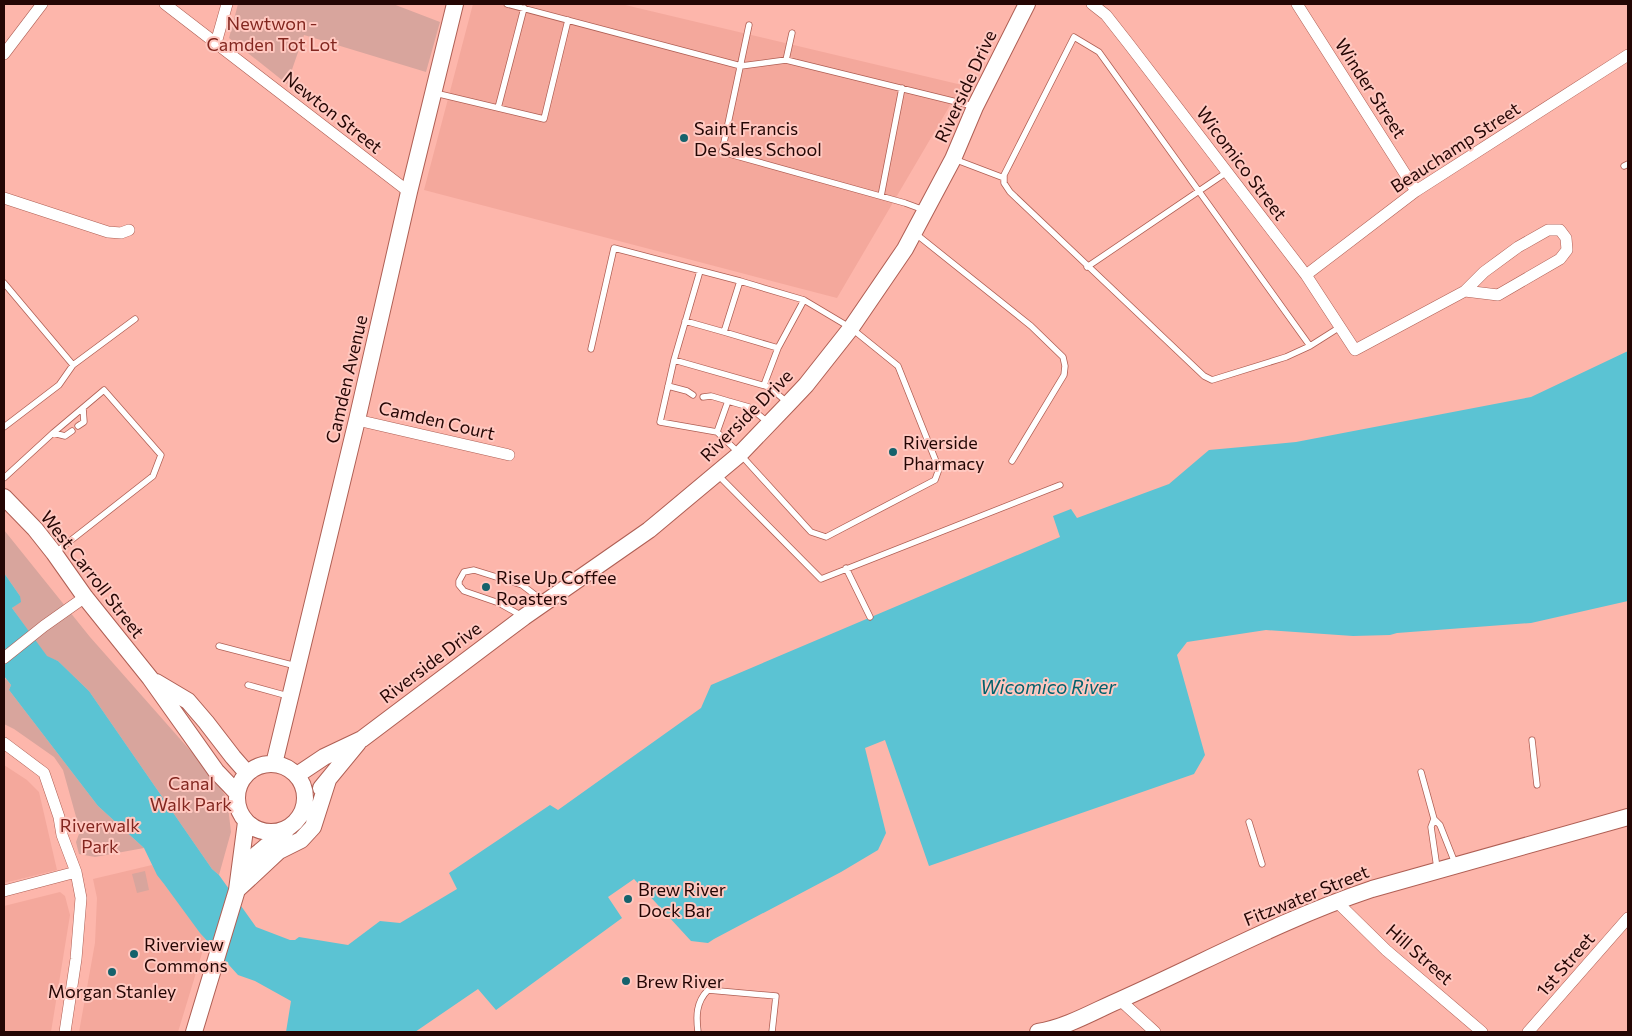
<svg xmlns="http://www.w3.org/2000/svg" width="1632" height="1036" font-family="Commissioner,sans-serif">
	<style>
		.built { fill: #f4a89c }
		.green { fill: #d8a59d }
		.water { fill: #5bc3d3 }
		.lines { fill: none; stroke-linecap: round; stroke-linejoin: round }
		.lane-casing { stroke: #af5f54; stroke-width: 7 }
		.street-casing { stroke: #af5f54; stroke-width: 12 }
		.secondary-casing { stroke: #af5f54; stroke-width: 18 }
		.lane { stroke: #fff; stroke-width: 5.5 }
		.street { stroke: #fff; stroke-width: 11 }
		.secondary { stroke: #fff; stroke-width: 16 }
		.poi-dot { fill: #15626c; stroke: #ffc8c0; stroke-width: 2 }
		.labels { text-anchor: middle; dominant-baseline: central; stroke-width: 4; stroke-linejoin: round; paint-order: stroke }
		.park-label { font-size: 18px; fill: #83261f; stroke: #ffc8c0 }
		.street-label { font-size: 18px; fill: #240604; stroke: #ffc8c0 }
		.poi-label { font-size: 18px; fill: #240604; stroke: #ffc8c0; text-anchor: start }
		.water-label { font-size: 19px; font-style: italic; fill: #02616c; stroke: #ffc8c0 }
	</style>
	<rect width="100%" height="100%" fill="#fdb6ab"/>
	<path class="built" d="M473,4H621L962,85L837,298L424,190Z
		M4,765L27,780L39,792L57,870L4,883Z
		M152,865L164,884L206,940L178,1032H79L95,943L97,898L93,879Z
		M60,892L65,896L70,915L51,1032H4V906Z"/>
	<path class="green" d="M238,4H393L440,22L426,72L304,35L287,84L229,38Z
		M4,530L90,637L211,774L227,798L231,832L219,875L212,869L89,691L58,661L47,657L12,608L20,602V596L4,573Z
		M6,679L11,685L9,690L98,806L144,848L95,857L79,854L76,842L80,831L63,770L54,757L14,729L4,724V681Z
		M145,871L149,890L137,893L132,874Z"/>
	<path class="water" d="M1628,351V601L1531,623L1397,633L1390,635L1353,636L1266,630L1187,642L1177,655L1205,755L1194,774L929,866L885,740L865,748L886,833L878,850L841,872L714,939L708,943L691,941L634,879L608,897L622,918L496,1010L478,989L415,1032H286L291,1001L255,981L238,975L200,933L164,884L157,875L144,848L98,806L9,690L11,685L4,676V573L20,596L21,602L12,608L47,656L58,661L89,691L212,869L219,875L256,927L290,940H295L299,937L348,945L380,921L400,923L457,889L449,873L550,805L558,810L701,708L711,685L1060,537L1053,516L1071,509L1077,518L1169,484L1209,450L1296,442L1531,397Z"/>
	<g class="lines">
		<g class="lane-casing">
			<path id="lane" d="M507,4L741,66L786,60L973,106
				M749,25L722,152L905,203L924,210
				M786,60L792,33
				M435,93L544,119L568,20
				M498,108L524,8
				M954,159L1004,178
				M1624,166L1628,164
				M881,196L902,88
				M916,234L1031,326L1063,357L1065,366L1064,375L1012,461
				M1087,267L1227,172
				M700,271L674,360L660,422L717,432L740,454L811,532L826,537L935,480L939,469L898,366L851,328L804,300L778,348
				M740,281L804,300
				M4,283L73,365
				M685,321L724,332
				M1310,346L1099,52L1074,37L1004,175V183L1010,192L1204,376L1212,380L1286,357L1310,346L1340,327
				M591,349L614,248L740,281L724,332L778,348L764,385
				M674,360L769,387L787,402
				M668,386L687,391L693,395
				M703,397L711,396L728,401
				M78,426L84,422L83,408
				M4,427L59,385L73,365L135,319
				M717,432L728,401L749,407L769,423
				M53,433L65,436L72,431
				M718,475L821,579L1060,485
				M4,478L53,433L104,390L161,455L153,476L56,552
				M846,568L870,617
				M522,616L499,603L464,591L459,585V581L464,572L474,570L522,585L543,601
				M219,646L296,666
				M248,685L288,696
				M1532,740L1537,785
				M1421,772L1434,819L1440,825L1455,863
				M1434,819L1431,827L1437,868
				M1249,822L1262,864
				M698,1032C696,1016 696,1002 708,990L776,996L772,1032"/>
		</g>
		<g class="street-casing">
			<path id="street" d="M165,4L409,192
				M1092,4L1106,15L1128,43L1306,275L1355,350L1465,291L1484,272L1518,247L1548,230H1560L1566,238L1567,250L1560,259L1498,295L1465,291
				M1297,4L1416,191
				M216,43L227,4
				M4,54L42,4
				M4,198L108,232L121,233L129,230
				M1306,275L1416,191L1628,55
				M357,420L509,455
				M4,658L44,626L85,597
				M4,743L44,773L59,817L62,835L76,872L81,898L76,959L65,1032
				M4,891L76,872
				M1336,901L1386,950L1482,1032
				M1120,1000L1155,1032
				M1528,1032L1628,918"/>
		</g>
		<g class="secondary-casing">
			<path id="secondary" d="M4,497L35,529L54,553L85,597L150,678L216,771L237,793
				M156,682L188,701L206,722L233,757L247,773
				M237 798a34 34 0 1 1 68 0a34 34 0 1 1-68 0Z
				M274,764L357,420L409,192L455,4
				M297,775L324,757L362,739L524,617L649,530L740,454L789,403L806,385L851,328L905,249L953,159L975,107L1027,4
				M321,788L358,743
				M245,877L257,854L287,829
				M237,890L279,851L301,840L313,827L328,780
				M194,1032L237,890L246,822
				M1038,1032C1068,1027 1094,1011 1122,999C1205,962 1285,918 1372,889L1628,817"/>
		</g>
		<use href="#lane" class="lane"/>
		<use href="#street" class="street"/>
		<use href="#secondary" class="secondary"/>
	</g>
	<g class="poi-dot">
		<circle cx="684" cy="138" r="5"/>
		<circle cx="893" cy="452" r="5"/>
		<circle cx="486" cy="587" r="5"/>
		<circle cx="628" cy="899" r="5"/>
		<circle cx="134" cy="954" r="5"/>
		<circle cx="112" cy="972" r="5"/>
		<circle cx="626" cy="981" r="5"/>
	</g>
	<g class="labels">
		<g class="park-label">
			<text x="272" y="23">Newtwon -<tspan x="272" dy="21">Camden Tot Lot</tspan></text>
			<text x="191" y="783">Canal<tspan x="191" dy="21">Walk Park</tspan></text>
			<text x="100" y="825">Riverwalk<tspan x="100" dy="21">Park</tspan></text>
		</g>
		<g class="street-label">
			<text transform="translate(965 86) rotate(-65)">Riverside Drive</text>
			<text transform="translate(1371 88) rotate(57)">Winder Street</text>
			<text transform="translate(333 112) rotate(38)">Newton Street</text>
			<text transform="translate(1455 147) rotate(-33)">Beauchamp Street</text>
			<text transform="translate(1242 163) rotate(53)">Wicomico Street</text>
			<text transform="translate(346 379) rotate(-77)">Camden Avenue</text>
			<text transform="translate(746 415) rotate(-45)">Riverside Drive</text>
			<text transform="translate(437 420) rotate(13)">Camden Court</text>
			<text transform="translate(93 574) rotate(52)">West Carroll Street</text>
			<text transform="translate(430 662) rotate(-37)">Riverside Drive</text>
			<text transform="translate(1306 895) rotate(-22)">Fitzwater Street</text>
			<text transform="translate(1420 954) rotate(41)">Hill Street</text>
			<text transform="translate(1565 964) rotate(-49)">1st Street</text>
		</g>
		<g class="poi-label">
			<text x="694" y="128">Saint Francis<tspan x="694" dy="21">De Sales School</tspan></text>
			<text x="903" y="442">Riverside<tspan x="903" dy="21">Pharmacy</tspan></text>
			<text x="496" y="577">Rise Up Coffee<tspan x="496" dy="21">Roasters</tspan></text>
			<text x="638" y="889">Brew River<tspan x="638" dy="21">Dock Bar</tspan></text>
			<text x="144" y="944">Riverview<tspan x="144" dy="21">Commons</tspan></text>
			<text x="636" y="981">Brew River</text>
			<text x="112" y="991" text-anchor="middle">Morgan Stanley</text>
		</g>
		<g class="water-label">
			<text x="1048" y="686">Wicomico River</text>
		</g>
	</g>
	<rect width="1632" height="1036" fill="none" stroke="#240604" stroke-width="10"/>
</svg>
